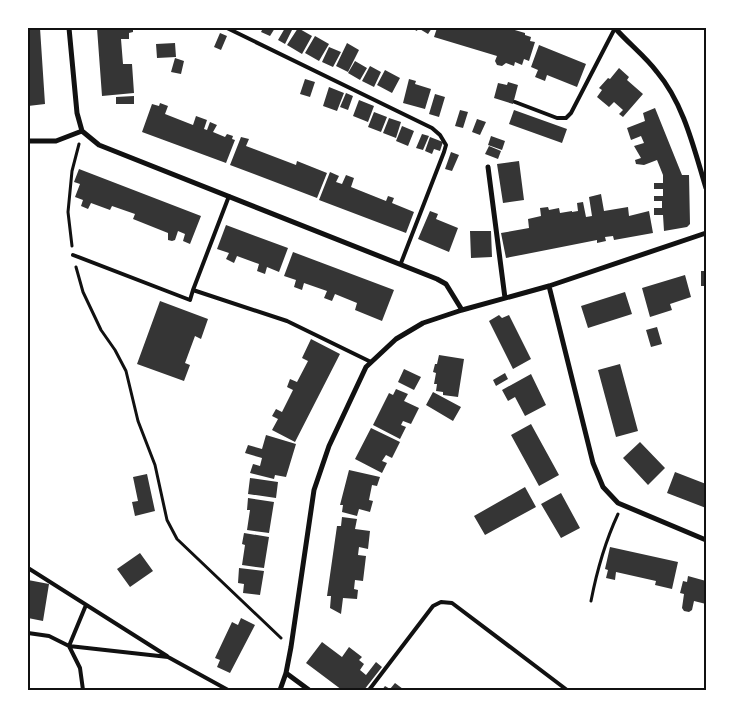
<svg xmlns="http://www.w3.org/2000/svg" width="734" height="718" font-family="Karla,sans-serif">
	<style>
		.building { fill: #353535 }
		.lines { fill: none; stroke-linecap: round; stroke-linejoin: round }
		.path { stroke: #111; stroke-width: 3 }
		.service { stroke: #111; stroke-width: 4 }
		.minor { stroke: #111; stroke-width: 5 }
		.neatline { fill: none; stroke: #111; stroke-width: 2 }
	</style>
	<rect width="100%" height="100%" fill="#fff"/>
	<path class="building" d="M28,28H40L45,104L28,106Z
		M97,28H133V32L129,33V39H121L123,64H132L134,93L102,96Z
		M263,28H275L270,36L261,32Z
		M285,28L292,30L285,44L278,40Z
		M298,28L312,36L302,54L287,45Z
		M411,28H432L428,34L418,28L417,31Z
		M437,28H498L506,30L508,28L525,33V35L531,37L530,41L535,42L529,61L524,59L522,65L515,62L514,66L506,63L502,66L497,65L495,61L497,56L434,37Z
		M220,33L227,36L221,50L214,47Z
		M315,36L329,44L319,61L305,53Z
		M175,43L176,57L157,58L156,44Z
		M347,43L359,50L348,72L336,66Z
		M539,45L586,64L577,87L547,75L545,81L535,77L538,70L531,67Z
		M329,47L341,52L333,67L322,62Z
		M175,58L184,61L181,74L171,72Z
		M355,61L367,68L360,80L348,73Z
		M370,66L381,72L374,87L362,81Z
		M619,68L629,77L627,80L643,94L623,117L619,114L623,110L614,102L609,107L597,97L602,90L599,88L608,78L610,79Z
		M385,70L400,78L392,93L377,85Z
		M305,79L315,82L310,97L300,94Z
		M409,79L416,81L415,84L431,89L425,109L403,103Z
		M508,82L518,85L513,104L494,98L498,83L507,85Z
		M329,87L344,93L337,111L323,106Z
		M346,93L353,96L348,110L340,107Z
		M435,94L445,97L439,117L429,114Z
		M134,96V104H116V97Z
		M359,100L374,106L368,122L353,116Z
		M160,103L168,106L165,114L193,125L196,116L207,120L204,129L207,130L210,122L217,125L213,132L225,137L227,134L233,136L232,139L235,140L226,163L142,132L152,104L159,106Z
		M655,108L682,175H689L690,224L687,227L664,231L663,215H654V208H662V201H654V196H663V189H654V183H663V175L657,160L644,165L636,164L635,160L641,158L634,146L644,143L641,136L631,140L627,128L645,121L643,113Z
		M460,110L468,112L463,128L455,126Z
		M514,110L567,129L562,143L509,124Z
		M374,112L387,117L381,132L368,127Z
		M389,118L401,122L396,138L383,133Z
		M477,119L486,122L480,135L472,132Z
		M402,126L414,131L408,146L396,141Z
		M422,134L429,136L423,150L416,148Z
		M491,136L505,141L502,150L488,145Z
		M241,137L249,139L246,146L296,165L297,161L327,173L317,198L230,165Z
		M430,137L443,142L440,151L434,149L432,154L425,151Z
		M489,146L501,151L498,159L485,154Z
		M451,152L459,155L452,171L445,169Z
		M519,161L524,200L503,203L497,164Z
		M79,169L201,216L190,244L183,241L185,234L178,231L175,240L172,241L168,240V233L133,219L135,214L112,206L110,210L91,203L88,209L81,206L83,200L75,197L80,184L74,182Z
		M330,172L339,176L336,182L342,184L346,175L354,178L351,187L386,201L388,196L394,198L392,203L414,212L406,233L319,200Z
		M601,194L604,211L628,207L629,216L649,211L653,233L614,240L613,236L605,237L606,241L597,243V240L506,258L501,233L529,228L528,219L541,216L540,208L548,207L549,210L559,208L560,213L572,211V212L578,211L577,203L583,202L586,217L592,216L589,197Z
		M430,211L438,214L436,219L458,228L449,252L418,239Z
		M226,225L288,248L279,272L267,267L265,274L257,271L259,264L237,256L234,263L226,259L229,253L217,249Z
		M470,231H491L492,257L471,258Z
		M293,252L394,290L382,321L355,310L357,303L335,294L332,301L324,298L327,291L304,283L302,290L294,287L296,280L284,276Z
		M701,271H706V286H701Z
		M685,275L691,297L670,304L672,310L650,317L642,288Z
		M625,292L632,314L588,328L581,306Z
		M160,301L208,319L201,339L195,336L185,363L190,365L184,381L137,364Z
		M499,315L502,318L509,315L531,359L513,369L489,321Z
		M657,327L662,344L651,347L646,330Z
		M311,339L340,354L295,442L272,430L278,419L272,416L276,409L282,412L293,390L287,387L290,379L297,382L308,361L302,358Z
		M439,355L464,359L458,397L443,395V392L436,391L437,384H434L436,373L433,372L435,364H437Z
		M620,364L638,431L616,437L598,370Z
		M404,369L421,377L414,390L398,382Z
		M505,373L508,379L496,386L493,380Z
		M531,374L546,405L525,416L515,397L508,401L502,390Z
		M396,389L408,394L404,401L419,408L411,424L403,421L401,425L406,427L400,439L373,425L389,393L393,395Z
		M433,392L461,407L453,421L426,405Z
		M531,424L559,475L539,486L511,435Z
		M371,428L400,442L392,458L386,455L382,461L387,463L382,473L355,459Z
		M266,435L296,444L286,477L275,475L274,479L250,473L253,464L260,466L262,458L245,453L248,445L262,449Z
		M640,442L665,468L648,485L623,458Z
		M349,470L380,477L377,486L372,485L369,500L373,501L370,512L359,509L357,516L342,512L343,505H340Z
		M675,472L706,484V508L667,493Z
		M147,474L155,511L135,516L132,502L138,501L133,477Z
		M250,478L278,482L276,498L248,494Z
		M525,487L536,507L485,535L474,516Z
		M561,493L580,528L561,538L541,504Z
		M248,498L274,502L269,533L247,530L250,510H247Z
		M342,517L357,519L355,529L370,531L368,549L359,547L358,555L366,556L363,581L355,580L354,589L358,590L357,599L343,598L341,614L330,608L331,596H327L337,526H341Z
		M244,533L269,537L264,568L242,565L245,545L242,544Z
		M610,547L678,562L672,589L655,585L656,581L616,572L615,580L606,578L608,570L605,569Z
		M140,553L153,571L130,587L117,569Z
		M239,568L264,571L260,595L243,593L244,584L238,583Z
		M688,576L706,581V604L694,601L692,610L689,612L684,611L682,608L684,594L680,593L683,581L687,582Z
		M28,580L49,584L43,621L28,618Z
		M241,618L255,625L230,673L217,667L220,660L215,658L232,622L238,625Z
		M322,642L342,657L349,647L362,657L359,660L364,664L360,670L366,675L376,662L382,667L364,690H342L306,663Z
		M395,683L403,689L402,690H382L385,686L390,689Z"/>
	<g class="lines">
		<path class="path" d="M72,246L68,212L72,171L79,144
			M76,267L83,292L101,330L115,350L126,371L138,421L155,465L167,520L177,539L281,638
			M591,601C597,570 605,542 618,514"/>
		<path class="service" d="M227,28L432,128L440,135L446,145L444,152L401,263
			M515,102L557,118H566L571,113L614,30
			M229,196L193,290L287,321L371,362
			M73,255L190,300L193,290
			M28,568L167,656
			M28,633L49,636L69,646L168,657L228,690
			M69,646L80,668L83,690
			M69,646L86,605
			M369,690L433,606L441,602L452,603L567,690"/>
		<path class="minor" d="M69,28L77,113L82,131
			M615,28C628,43 645,56 657,72C684,104 694,149 706,188
			M82,131L99,145L437,279L446,284L462,310
			M28,141H56L82,131
			M488,167L505,298
			M549,286L593,463L603,487L618,503L706,540
			M286,673L309,690
			M280,690L286,673L291,647L314,490L329,446L366,367L396,339L423,323L462,310L549,286L706,233"/>
	</g>
	<rect width="734" height="718" fill="none" stroke="#ffffff" stroke-width="58"/>
	<rect x="29" y="29" width="676" height="660" class="neatline"/>
</svg>
